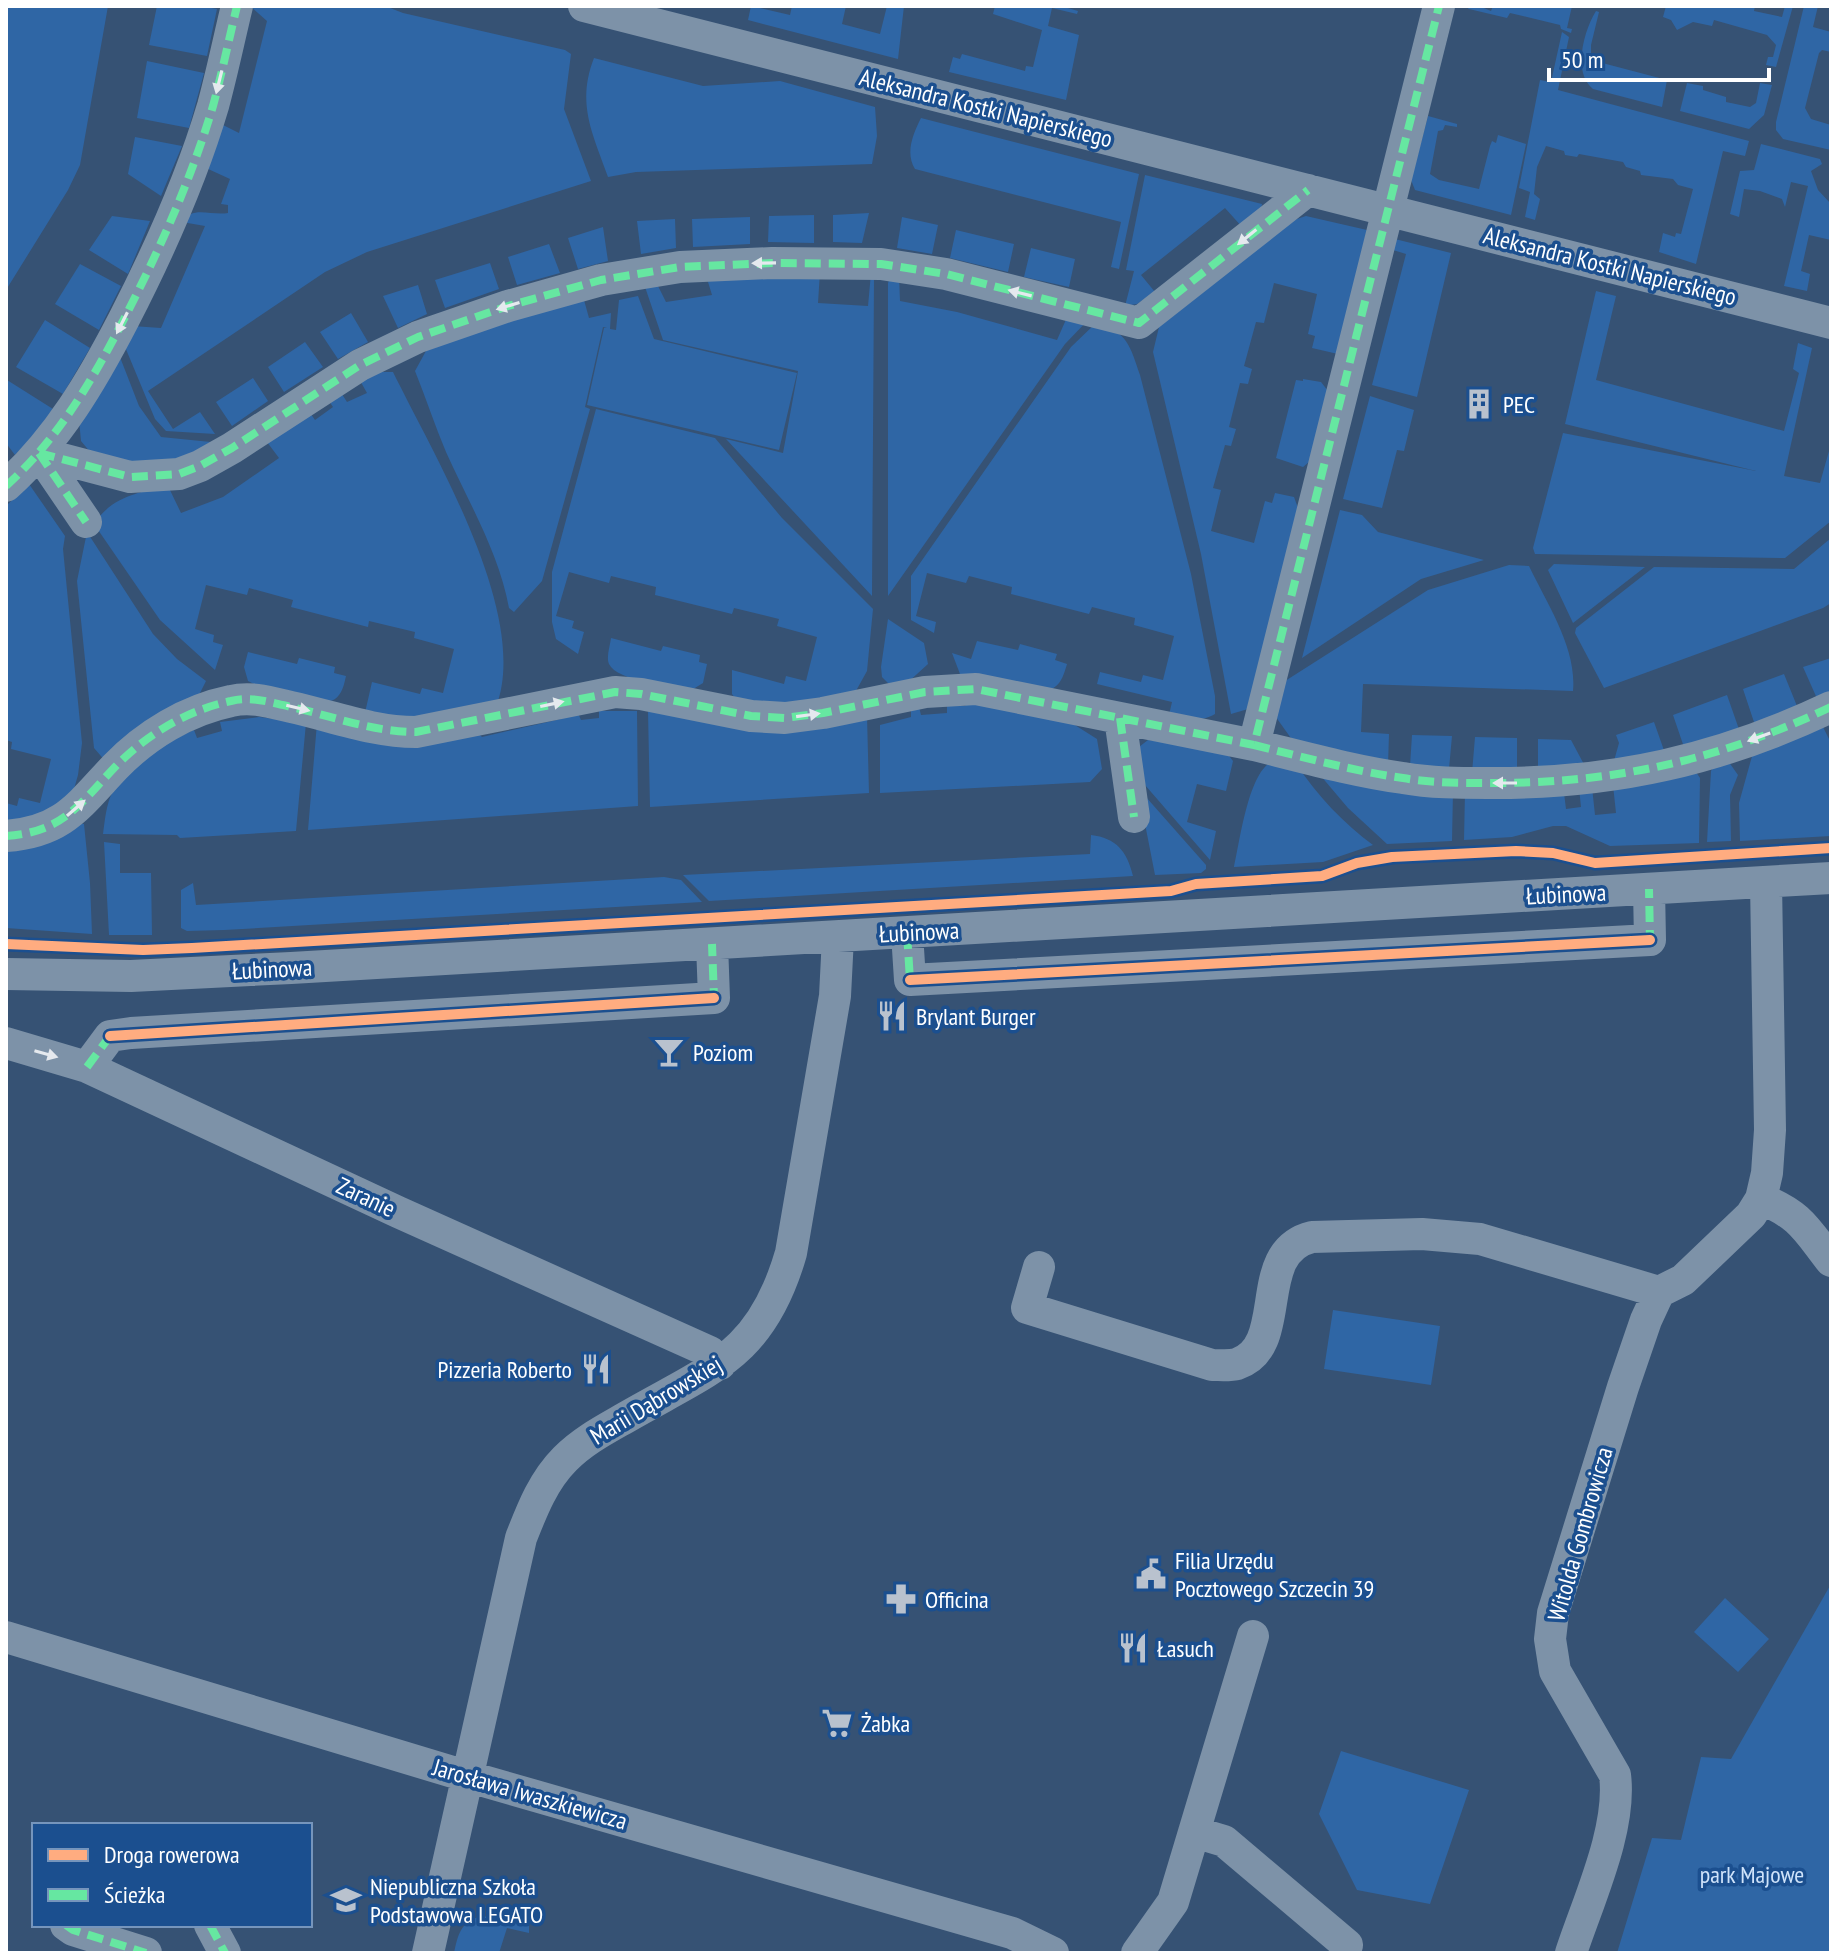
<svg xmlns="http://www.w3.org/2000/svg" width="1837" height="1959" font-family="'PT Sans Narrow',sans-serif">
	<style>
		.green { fill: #2f66a5 }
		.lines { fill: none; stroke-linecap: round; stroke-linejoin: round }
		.minor { stroke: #7d92a8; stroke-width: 32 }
		.quiet { stroke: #66e7a1; stroke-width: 8; stroke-dasharray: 16 8; stroke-linecap: butt }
		.cycleway-casing { stroke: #1b4f8f; stroke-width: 15 }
		.cycleway { stroke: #ffac80; stroke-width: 10 }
		.oneway { fill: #e5e9ee }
		.labels { text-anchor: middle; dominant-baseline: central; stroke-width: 7; stroke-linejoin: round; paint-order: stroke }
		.street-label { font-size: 24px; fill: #fff; stroke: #1b4f8f }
		.poi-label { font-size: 24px; fill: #fff; stroke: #1b4f8f; text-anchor: start }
		.park-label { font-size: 24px; fill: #cfe3fa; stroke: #1b4f8f }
	</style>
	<rect width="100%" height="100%" fill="#365274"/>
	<path class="green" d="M6,6H108L80,165L68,190L6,290Z
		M157,6H200L217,9L207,56L149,45Z
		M250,6H385L403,13L565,50L571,54L564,109L591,181L367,252L325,272L148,391L173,429L200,412L215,434L166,431L155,419L123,342L132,326L161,328L205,226L182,222C192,205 211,216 228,213V205L221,204L230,179L206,168L217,122L239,133L267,21Z
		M751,6L790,15L792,6H846L842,24L880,34L887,6H904L898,59L748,20Z
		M995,6H1061L1078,11L1077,14L1052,8L1048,26L1079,35L1066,100L949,72L953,57L960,59L962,54L1025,71L1026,66L1033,67L1042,30L993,14Z
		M1465,6H1479L1491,11L1493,6H1572L1567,28L1572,29L1571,33L1561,29L1560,25L1510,13L1507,18L1469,9Z
		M1666,6H1755L1754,11L1782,17L1785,6H1793L1776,67L1766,65L1768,57H1773L1776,45L1767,35L1714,20L1712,26L1693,22L1677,30L1671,20L1663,17Z
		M1804,6H1818L1813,27L1831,32V52L1822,50L1819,53L1805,108L1811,119L1831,125V150L1783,139L1776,130V122Z
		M1596,11L1599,12L1591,45V60L1667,80L1662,107L1593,89C1572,73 1584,30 1596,11Z
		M1562,32L1569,37L1558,90L1749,141L1745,156L1723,151L1696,264L1659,252L1663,233L1675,237L1676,233L1681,234L1693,189L1678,185L1673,179L1641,175L1640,171L1626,167L1623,162L1579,154L1577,157L1565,155L1564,151L1546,146L1537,167L1534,194L1540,199L1535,220L1525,217L1530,192L1519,188L1540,80L1551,82Z
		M594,58L703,86L780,81L875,107L877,136L872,164L636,172L608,177C593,134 576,104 594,58Z
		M147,61L204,73L189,128L137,118Z
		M1687,83L1703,86V90L1726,97V102L1750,107L1756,103L1760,83L1772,85L1764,115L1749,129L1680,111Z
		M1428,116L1457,124V127L1445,125L1443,130L1438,131L1430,174L1439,180L1479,189L1490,146L1492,141L1496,143L1498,135L1526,144L1511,215L1415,190L1411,180Z
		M921,118L1139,174L1119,269L1111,267L1121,222L915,169C905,153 913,134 921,118Z
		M135,137L182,146L161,196L128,174Z
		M1761,144L1820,159L1822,164L1811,171L1818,190L1831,204V240L1809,235L1801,271L1810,274L1807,291L1784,286L1808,186L1791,182L1785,207L1782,199L1760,191L1744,189L1739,217L1730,214L1740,171L1754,170Z
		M1145,175L1262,204L1260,217L1243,228L1225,208L1141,275L1155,292L1137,304L1125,306L1134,271L1126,270Z
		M869,213L862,243L833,242V215Z
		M814,215V243L768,242L769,216Z
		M112,216L150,221L128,274L89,250Z
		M1306,216L1367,230L1338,354L1312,348L1315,336L1308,334L1317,294L1274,283L1264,323L1256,322L1244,366L1252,369L1248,384L1240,383L1229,427L1236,429L1231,446L1225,445L1213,488L1221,490L1211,531L1254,543L1265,501L1272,503L1275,493L1294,497L1298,508L1248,709L1231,714L1201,554L1153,352L1159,327L1294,220Z
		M750,217V244L693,247L692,219Z
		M902,217L938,225L932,254L897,248Z
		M675,219L676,248L641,254L637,221Z
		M603,227L608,261L578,269L568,238Z
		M956,230L1014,244L1008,272L950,258Z
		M1395,239L1451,253L1417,397L1372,385L1406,254L1393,250Z
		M549,244L560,273L517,285L508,257Z
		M1031,248L1075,259L1069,287L1024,277Z
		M490,263L499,289L445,308L435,280Z
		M80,264L121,286L99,330L55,304Z
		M705,272H820L818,303L868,306L871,273L874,277L872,596L726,439L783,453L798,371L663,340L643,281L655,280L666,302L712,295Z
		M899,275L900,301L957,312L1057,340L1068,315L1089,319L1065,344L888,596V283L890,278Z
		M418,285L427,314L398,328L383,296Z
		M1596,291L1616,296L1596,380L1784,431L1799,373L1793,369L1798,343L1812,348L1784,476L1820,483L1831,444V521L1785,558L1535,554L1533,548L1563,433L1756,471L1565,424Z
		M638,296L654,339L797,373L779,450L587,405L604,328H607L603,327L585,407L590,409L542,581L514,612L509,608C499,553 469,503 446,452C435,426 426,398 415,371L432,340L584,300L589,318L611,313L610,329L616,330L619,300Z
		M351,313L368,342L338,359L320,332Z
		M45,320L90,348L63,394L16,367Z
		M1097,322C1128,333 1130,346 1140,375L1191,574L1215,696V714C1192,729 1126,713 1101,704V698L1169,715L1172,702L1097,684L1100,672L1141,682L1143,675L1163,680L1174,636L1134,625L1135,618L1092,607L1089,614L1011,594L1012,587L969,576L966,583L927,573L916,616L936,622L934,633L911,620V576L1071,347Z
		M305,342L323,367L284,392L268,367Z
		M118,352L139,406L161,437L221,443L201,458L123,462L91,453L81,441L79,420Z
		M374,372H393C434,456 531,615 496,707L448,716L364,717L372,682L420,694L422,688L443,693L454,649L414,638L415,632L369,621L368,627L291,607L293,600L249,588L247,595L206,585L195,629L214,635L213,642L223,645L215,670L160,620L94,524C111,497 139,492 168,486L181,513L223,497L279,458L264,438L306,407L315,420L333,407L325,395L338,388L347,402L367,393L358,377Z
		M253,378L268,401L232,426L216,402Z
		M1303,379L1321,382L1328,391L1309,462L1303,467L1276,458L1296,380L1303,381Z
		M7,380L53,409L37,432L15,455L6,443Z
		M1370,396L1414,410L1404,451L1397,450L1382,508L1343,499Z
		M596,409L715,438L782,518L873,609L867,671L852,698L791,708L737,701L732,694V670L784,684L786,676L806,681L817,637L777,626L779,619L734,608L732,614L655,595L656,587L611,576L609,583L569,572L556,616L574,621L572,628L584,632L578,654L556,639L552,622V572Z
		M29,484L65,536L63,549L82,743L78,775L74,789L64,805L6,828V803L17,806L19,798L40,803L51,759L11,749L12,742L6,740V506Z
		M1340,510L1362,515L1378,532L1484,560L1421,579L1302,658Z
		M87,532L153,634L177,659L206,681L197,699L107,763L94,748L77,581Z
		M1831,538V603L1823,608L1604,688L1575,633L1576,628L1654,567L1794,569Z
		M1554,564L1645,567L1573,623L1548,570Z
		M1509,565L1529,566C1547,604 1577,648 1573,691L1363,684L1361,732L1389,734L1388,765L1298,748L1273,713L1282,683L1428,590Z
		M888,619L924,643L928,664L906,684L893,688L882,677L881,667Z
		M611,638L661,651L663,646L700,655L699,662L707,664L703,683L690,691C672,687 617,681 609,664C606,657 610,646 611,638Z
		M977,641L1018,650L1020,644L1057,654L1055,660L1067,664C1063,677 1061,686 1047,691L960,674L952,653L971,659Z
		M248,652L297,664L299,658L335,667L334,673L346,676C344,685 342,694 335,699C321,709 262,689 248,681L244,667Z
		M1831,658V696L1819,703L1803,667Z
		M1784,674L1799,711L1757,731L1743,689Z
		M1727,695L1741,735L1686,753L1673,715Z
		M969,700L1059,715L1097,739L1102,769L1090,782L880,793V725L911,717V708L919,707L921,715L947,713V705L965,706Z
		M599,711H637L638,806L308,830L317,723L477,732L482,737L561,719L562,716L578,713L581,720L599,718Z
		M648,711L867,716L869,793L650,807Z
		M259,717L306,723L296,831L180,838L177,835L103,834C105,820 106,804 113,791C127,766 169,740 194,730L197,738L222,731L220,722Z
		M1820,721L1831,743V836L1740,841L1739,803L1754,749Z
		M1654,722L1666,756L1612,768L1619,743L1616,735Z
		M1412,735L1452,736L1449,769L1410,766Z
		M1475,737L1517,738V774L1472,773Z
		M1538,739L1571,740L1587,770L1538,768Z
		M1148,740L1224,749L1233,761L1226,791L1197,784L1187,822L1216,831L1210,860L1145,785L1139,747Z
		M1726,758L1738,775L1730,795L1731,841L1707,842L1711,771L1714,766Z
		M1271,762L1297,765C1317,795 1344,824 1373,845L1323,862L1234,867C1240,841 1248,775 1271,762Z
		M1315,769L1453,791L1452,841L1387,844L1348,808Z
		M1696,772L1700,778L1699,843L1610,846L1566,826H1553L1512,837L1464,840L1465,792L1564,793L1566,809L1581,807L1579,788L1592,787L1595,815L1616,813L1613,785Z
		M1138,788L1206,865V869L1201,873L1155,875Z
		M76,823L84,824L90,883L92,934L6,928V848Z
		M1091,835C1116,838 1127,851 1133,876L709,901L683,875L1090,854Z
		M104,842L120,844V873H151L152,935H109Z
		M664,877L681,880L702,902L224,930L187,931L181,928V890L193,883L196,905Z
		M1333,1310L1440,1326L1431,1385L1324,1369Z
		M1831,1584V1953H1617L1652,1838L1681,1840L1701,1757L1731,1759Z
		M1725,1598L1769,1639L1738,1672L1694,1632Z
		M1341,1751L1469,1790L1430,1904L1357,1890L1319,1814Z
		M482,1916L529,1923V1933L507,1928L499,1953H454C458,1934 461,1921 482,1916Z"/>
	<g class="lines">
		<path class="minor" d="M584,6L1831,323
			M39,453L130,477L179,474L200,466L232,448L360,365L418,337L508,306L601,280L680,267L772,263L881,264L946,274L1139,323L1308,190
			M39,453L86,522
			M6,486C58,439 92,381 124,319C159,251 191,180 213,106C222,73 229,39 237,6
			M1120,718L1134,817
			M1254,745C1303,757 1353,771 1403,778C1431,783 1460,783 1488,783C1613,784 1719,760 1831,707
			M6,836C63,832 79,805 115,767C146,735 187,710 231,701C251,696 270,702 291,707C332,716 373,732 416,732L615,692L641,694L751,716L785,718L823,713L925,692L976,689L1254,745L1439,6
			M907,933L910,980L1650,940L1649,889
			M6,974L131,976L291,968L1831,878
			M6,1043L87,1067L398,1212L710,1352L720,1364
			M87,1067L110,1036L131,1033L714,998L712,944
			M1761,1199C1801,1215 1806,1229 1831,1261
			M1039,1267L1027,1308L1212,1365C1220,1365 1230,1366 1237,1364C1291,1346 1250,1252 1312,1237L1422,1234L1480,1239L1659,1292
			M6,1637L466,1776L1012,1933L1053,1953
			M1194,1832L1224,1841L1347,1945
			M66,1925L73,1930L146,1953
			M210,1925L225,1953
			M428,1953L521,1538C532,1510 543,1481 565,1459C583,1441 604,1430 625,1418C711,1368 761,1357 791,1253L835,996L838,937
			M1137,1953L1173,1902L1253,1636
			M1571,1953C1588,1901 1622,1829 1615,1775L1555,1671L1550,1639L1553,1613L1623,1387L1646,1320L1659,1292L1683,1280L1751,1215L1761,1199L1767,1173L1770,1130L1766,882"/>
		<path class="quiet" d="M39,453L130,477L179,474L200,466L232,448L360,365L418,337L508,306L601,280L680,267L772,263L881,264L946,274L1139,323L1308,190
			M39,453L86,522
			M6,486C58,439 92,381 124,319C159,251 191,180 213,106C222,73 229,39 237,6
			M1120,718L1134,817
			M1254,745C1303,757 1353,771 1403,778C1431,783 1460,783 1488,783C1613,784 1719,760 1831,707
			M6,836C63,832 79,805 115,767C146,735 187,710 231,701C251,696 270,702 291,707C332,716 373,732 416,732L615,692L641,694L751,716L785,718L823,713L925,692L976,689L1254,745L1439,6
			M907,933L910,980H917
			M1644,940H1650L1649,889
			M708,999L714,998L712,944
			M87,1067L110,1036L117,1035
			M66,1925L73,1930L146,1953
			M210,1925L225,1953"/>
		<g class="cycleway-casing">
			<path id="cycleway" d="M6,944L143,950L192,948L1171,891L1196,884L1322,876L1357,863L1392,857L1516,851L1553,853L1595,863L1831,848
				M910,980L1650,940
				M110,1036L714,998"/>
		</g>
		<use href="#cycleway" class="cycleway"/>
	</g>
	<defs><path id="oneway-solid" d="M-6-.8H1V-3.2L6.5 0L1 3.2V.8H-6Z" transform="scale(2)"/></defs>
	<g class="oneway">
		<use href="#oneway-solid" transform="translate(219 82) rotate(104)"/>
		<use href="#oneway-solid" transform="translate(1247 237) rotate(141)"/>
		<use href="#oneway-solid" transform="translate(764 263) rotate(179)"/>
		<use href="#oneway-solid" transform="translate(1020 293) rotate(-166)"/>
		<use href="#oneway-solid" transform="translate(508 306) rotate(163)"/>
		<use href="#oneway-solid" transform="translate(122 323) rotate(117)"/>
		<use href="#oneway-solid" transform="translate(552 704) rotate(-12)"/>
		<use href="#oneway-solid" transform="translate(298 708) rotate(13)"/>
		<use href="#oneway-solid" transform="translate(808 715) rotate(-8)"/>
		<use href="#oneway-solid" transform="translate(1759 737) rotate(160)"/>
		<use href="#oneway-solid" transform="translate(1505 783) rotate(180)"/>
		<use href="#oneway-solid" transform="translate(76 808) rotate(-41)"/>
		<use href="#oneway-solid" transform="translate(46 1054) rotate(16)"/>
	</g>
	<defs>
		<g id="building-bare" transform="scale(2.4)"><path d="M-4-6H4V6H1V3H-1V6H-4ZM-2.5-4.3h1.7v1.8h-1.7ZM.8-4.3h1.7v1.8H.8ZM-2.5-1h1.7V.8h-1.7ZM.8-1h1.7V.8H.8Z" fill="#b9c2ce" stroke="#1b4f8f" stroke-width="2.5" paint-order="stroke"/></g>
		<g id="restaurant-bare" transform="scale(2.4)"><path d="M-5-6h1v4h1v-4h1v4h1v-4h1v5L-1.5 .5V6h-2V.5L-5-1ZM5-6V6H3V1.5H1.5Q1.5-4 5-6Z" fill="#b9c2ce" stroke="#1b4f8f" stroke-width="2.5" paint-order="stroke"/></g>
		<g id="bar-bare" transform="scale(2.4)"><path d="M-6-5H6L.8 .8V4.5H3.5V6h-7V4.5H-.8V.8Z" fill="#b9c2ce" stroke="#1b4f8f" stroke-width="2.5" paint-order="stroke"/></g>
		<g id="civic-bare" transform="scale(2.4)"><path d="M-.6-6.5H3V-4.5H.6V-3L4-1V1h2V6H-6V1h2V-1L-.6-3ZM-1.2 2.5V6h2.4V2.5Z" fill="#b9c2ce" stroke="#1b4f8f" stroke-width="2.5" paint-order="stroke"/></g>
		<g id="pharmacy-bare" transform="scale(2.4)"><path d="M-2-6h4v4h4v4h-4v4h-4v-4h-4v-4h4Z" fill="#b9c2ce" stroke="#1b4f8f" stroke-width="2.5" paint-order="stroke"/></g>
		<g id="supermarket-bare" transform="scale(2.4)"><path d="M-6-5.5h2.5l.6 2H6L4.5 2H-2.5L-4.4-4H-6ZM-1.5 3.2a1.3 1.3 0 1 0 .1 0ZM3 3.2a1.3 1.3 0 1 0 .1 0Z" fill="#b9c2ce" stroke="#1b4f8f" stroke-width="2.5" paint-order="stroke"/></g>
		<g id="school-bare" transform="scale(2.4)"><path d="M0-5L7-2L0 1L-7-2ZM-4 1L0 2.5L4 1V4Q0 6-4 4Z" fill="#b9c2ce" stroke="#1b4f8f" stroke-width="2.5" paint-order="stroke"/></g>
	</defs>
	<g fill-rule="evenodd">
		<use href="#building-bare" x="1479" y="404"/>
		<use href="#restaurant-bare" x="892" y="1016"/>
		<use href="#bar-bare" x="669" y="1052"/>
		<use href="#restaurant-bare" x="596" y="1369"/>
		<use href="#civic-bare" x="1151" y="1574"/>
		<use href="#pharmacy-bare" x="901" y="1599"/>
		<use href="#restaurant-bare" x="1133" y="1648"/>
		<use href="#supermarket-bare" x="837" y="1723"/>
		<use href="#school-bare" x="346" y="1900"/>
	</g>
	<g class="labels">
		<g class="street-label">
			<text transform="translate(986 108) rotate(14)">Aleksandra Kostki Napierskiego</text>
			<text transform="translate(1610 266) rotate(14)">Aleksandra Kostki Napierskiego</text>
			<text transform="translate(1566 894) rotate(-3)">Łubinowa</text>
			<text transform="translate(919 932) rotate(-3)">Łubinowa</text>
			<text transform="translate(272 969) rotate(-3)">Łubinowa</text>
			<text transform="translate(366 1197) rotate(25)">Zaranie</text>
			<text transform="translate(656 1400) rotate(-31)">Marii Dąbrowskiej</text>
			<text transform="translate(1580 1534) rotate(-74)">Witolda Gombrowicza</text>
			<text transform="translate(530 1794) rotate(16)">Jarosława Iwaszkiewicza</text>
		</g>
		<g class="poi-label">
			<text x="1503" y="404">PEC</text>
			<text x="916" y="1016">Brylant Burger</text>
			<text x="693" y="1052">Poziom</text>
			<text x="572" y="1369" text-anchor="end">Pizzeria Roberto</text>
			<text x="1175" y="1560">Filia Urzędu<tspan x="1175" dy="28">Pocztowego Szczecin 39</tspan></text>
			<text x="925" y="1599">Officina</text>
			<text x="1157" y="1648">Łasuch</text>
			<text x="861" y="1723">Żabka</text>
			<text x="370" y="1886">Niepubliczna Szkoła<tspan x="370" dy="28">Podstawowa LEGATO</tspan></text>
		</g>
		<g class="park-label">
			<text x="1752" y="1874">park Majowe</text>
		</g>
	</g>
	<rect width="1837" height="1959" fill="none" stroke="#ffffff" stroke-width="16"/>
	<rect x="32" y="1823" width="280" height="104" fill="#1b4f8f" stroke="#7695bc" stroke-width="2"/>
	<rect x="48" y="1849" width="40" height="12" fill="#ffac80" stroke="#7695bc" stroke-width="2"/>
	<text x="104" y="1863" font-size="24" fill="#ffffff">Droga rowerowa</text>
	<rect x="48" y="1889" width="40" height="12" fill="#66e7a1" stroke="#7695bc" stroke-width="2"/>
	<text x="104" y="1903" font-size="24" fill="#ffffff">Ścieżka</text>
	<path d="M1549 68v12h220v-12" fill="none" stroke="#ffffff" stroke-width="4"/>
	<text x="1561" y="68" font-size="24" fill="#ffffff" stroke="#1b4f8f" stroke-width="6" paint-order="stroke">50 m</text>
</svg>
